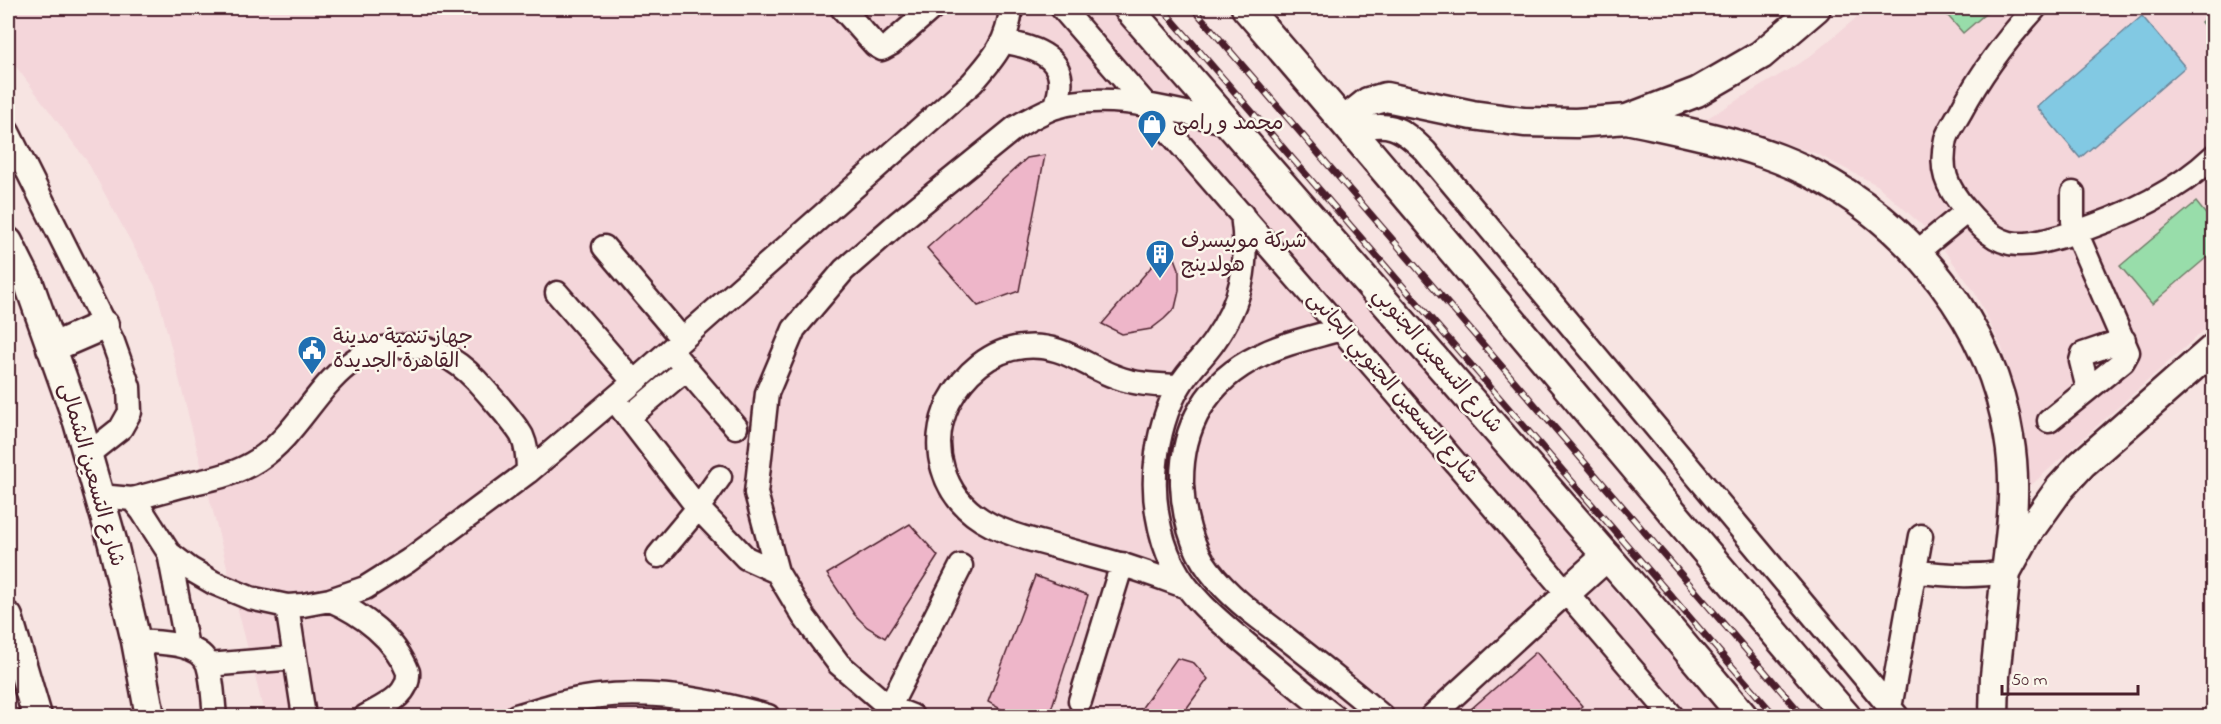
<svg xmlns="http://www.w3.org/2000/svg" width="2221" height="724" font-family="'Indie Flower','Playpen Sans Arabic',sans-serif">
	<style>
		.built { fill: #f4d6da }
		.green { fill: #98ddaa; stroke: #717e6a; stroke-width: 1.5 }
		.water { fill: #82c9e3; stroke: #6c8599; stroke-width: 1.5 }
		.building { fill: #eeb6c9; stroke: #4a1f2b; stroke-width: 1.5 }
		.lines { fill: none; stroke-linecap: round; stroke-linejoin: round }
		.minor-casing { stroke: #4a1f2b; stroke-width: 27 }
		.major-casing { stroke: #4a1f2b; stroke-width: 33 }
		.minor { stroke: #fbf7ec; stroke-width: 22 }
		.major { stroke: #fbf7ec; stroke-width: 28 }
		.rail-casing { stroke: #4a1f2b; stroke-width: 7 }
		.rail { stroke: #fbf7ec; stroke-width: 4.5; stroke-dasharray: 14; stroke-linecap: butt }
		.labels { text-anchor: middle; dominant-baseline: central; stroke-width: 5; stroke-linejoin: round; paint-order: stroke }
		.poi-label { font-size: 21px; fill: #4a1f2b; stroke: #fbf7ec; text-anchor: start }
		.street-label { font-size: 21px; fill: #4a1f2b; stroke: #fbf7ec }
	</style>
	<rect width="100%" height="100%" fill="#f7e4e2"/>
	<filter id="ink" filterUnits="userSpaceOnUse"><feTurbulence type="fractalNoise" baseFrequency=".0167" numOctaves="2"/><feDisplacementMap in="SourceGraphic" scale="12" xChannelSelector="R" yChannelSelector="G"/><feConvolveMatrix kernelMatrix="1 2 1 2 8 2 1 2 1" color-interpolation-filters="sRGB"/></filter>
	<g filter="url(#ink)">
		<path class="built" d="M8,8H1111L1722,716H265L156,288L87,161L8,56Z
			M1868,8H2213V322L2028,488L2026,434L2002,348L1974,291L1933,235L1877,185L1815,153L1753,134L1699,123L1808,58Z"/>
		<path class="green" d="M1941,8H1992L1963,33Z
			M2213,11V37L2201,22Z
			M2196,202L2213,223V252L2152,304L2120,266Z"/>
		<path class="water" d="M2142,16L2185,67L2080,158L2037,107Z"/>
		<path class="building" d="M1045,155L1019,291L978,306L927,248L1027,158Z
			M1170,245L1179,269V291L1175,308L1164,319L1151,329L1122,334L1102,324Z
			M910,524L938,556L885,638L867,627L854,614L827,574Z
			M1035,576L1088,595L1049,716H1013L988,702Z
			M1536,652L1582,706L1570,716H1463Z
			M1177,658L1194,663L1208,679L1181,716H1136Z"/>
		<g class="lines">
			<g class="minor-casing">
				<path id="minor" d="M842,8L875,45L882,49L891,44L932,8
					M1062,8L1377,371L1672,716
					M2035,8C2006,40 1981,73 1961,111C1956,120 1949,130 1946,139C1939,169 1946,187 1966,210C1979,225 1995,243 2017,244C2034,245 2051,239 2066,235C2119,219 2173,195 2214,156
					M1004,42C1043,48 1073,62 1055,107
					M1352,131C1387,120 1400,126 1425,151L1897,716
					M8,132L113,342L129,387L130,412L121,428L87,455
					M1242,214C1249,264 1243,301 1213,343C1203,357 1189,370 1180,385C1166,407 1158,438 1156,463C1152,495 1158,535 1173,565C1191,601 1227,627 1257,653C1282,674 1308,696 1334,716
					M604,247L682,339
					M1917,252L1967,211
					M557,293L634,382
					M1341,329C1314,337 1284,343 1259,356C1207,381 1181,427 1182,484C1183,513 1191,547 1209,570C1230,598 1259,618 1287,639C1319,664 1351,690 1382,716
					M670,350L736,427
					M1179,386C1158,385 1137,385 1116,377C1082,365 1063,343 1023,347C990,350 964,374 949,402C939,423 936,447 943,469C957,517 999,532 1043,543C1065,549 1087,555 1109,561C1136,568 1161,578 1187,587
					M2088,389L2081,361L2083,354L2124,340
					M614,399L698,508L746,558L777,572
					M629,417L686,369
					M2049,421L2123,361L2128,352L2076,232L2073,221V193
					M100,496L132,499L142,511L169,553L190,569L214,583L250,598L287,606L303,605L330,600L365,588L408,561L528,472L634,382L972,83C994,58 1008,42 1011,8
					M132,499C150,495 168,489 185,485C211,479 235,475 258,460C312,425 329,345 404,346C433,346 456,359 476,380C486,391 516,425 522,436C527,447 528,460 528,472
					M169,553L187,647
					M658,556L698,508L720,477
					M1915,571C1946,576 1975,577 2006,572
					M330,600C362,614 395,638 408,672C410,696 383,706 366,716
					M287,606L304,716
					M136,641C156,643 200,641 208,665C213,681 213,700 215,716
					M208,665L295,658
					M1080,701L1122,564
					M1890,708L1921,536
					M516,716C531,712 546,707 560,703C630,685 701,697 768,716
					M885,716L961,566
					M912,716L889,707L839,664L804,617L777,572L756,493L767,393L794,329L844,270L899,222L1016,127C1028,120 1040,113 1053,108C1106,89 1177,112 1230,123
					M1432,716L1567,592"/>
			</g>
			<g class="major-casing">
				<path id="major" d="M1128,8L1646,601L1743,716
					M1246,8C1449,242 1644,482 1846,716
					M1627,119C1690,133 1755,144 1813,174C1912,225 1992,325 2009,437C2017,482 2012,527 2006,572
					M1344,121L1368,102L1386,97L1472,115L1524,122L1576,123L1627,119L1697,92L1761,55L1816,8
					M8,242L29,284L78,422L113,544L136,641L150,716
					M51,348L104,325
					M1567,592L1607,556
					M8,617L37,716
					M1994,716L1995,676L2006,572L2027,534L2060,488L2082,464L2214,348"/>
			</g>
			<use href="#minor" class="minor"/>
			<use href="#major" class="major"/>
			<g class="rail-casing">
				<path id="rail" d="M1162,8L1775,716
					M1193,8L1803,716"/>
			</g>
			<use href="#rail" class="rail"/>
		</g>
	</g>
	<defs>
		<g id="shop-pin" transform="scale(1.5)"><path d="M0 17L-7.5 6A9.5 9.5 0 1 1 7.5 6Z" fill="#1f6fb2" stroke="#fbf7ec"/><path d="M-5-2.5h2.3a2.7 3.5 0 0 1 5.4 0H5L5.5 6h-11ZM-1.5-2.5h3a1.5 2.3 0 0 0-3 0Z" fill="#fff"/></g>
		<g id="building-pin" transform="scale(1.5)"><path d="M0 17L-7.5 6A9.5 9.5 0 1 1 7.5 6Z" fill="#1f6fb2" stroke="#fbf7ec"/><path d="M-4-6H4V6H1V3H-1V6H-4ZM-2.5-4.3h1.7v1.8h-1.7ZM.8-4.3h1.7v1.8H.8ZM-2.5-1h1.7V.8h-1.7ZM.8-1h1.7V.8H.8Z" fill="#fff"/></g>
		<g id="civic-pin" transform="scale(1.5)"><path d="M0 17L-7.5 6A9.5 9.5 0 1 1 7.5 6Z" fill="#1f6fb2" stroke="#fbf7ec"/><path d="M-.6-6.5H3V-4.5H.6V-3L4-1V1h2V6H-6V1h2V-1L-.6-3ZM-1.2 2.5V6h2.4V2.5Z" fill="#fff"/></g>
	</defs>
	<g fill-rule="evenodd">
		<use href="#shop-pin" x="1152" y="124"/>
		<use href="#building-pin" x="1160" y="254"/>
		<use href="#civic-pin" x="312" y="350"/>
	</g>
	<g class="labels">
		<g class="poi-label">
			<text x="1173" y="124">محمد و رامى</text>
			<text x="1181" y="242">شركة موبيسرف<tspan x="1181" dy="24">هولدينج</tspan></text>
			<text x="333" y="338">جهاز تنمية مدينة<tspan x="333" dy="24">القاهرة الجديدة</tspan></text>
		</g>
		<g class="street-label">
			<text transform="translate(1437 361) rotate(49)">شارع التسعين الجنوبي</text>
			<text transform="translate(1392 388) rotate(49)">شارع التسعين الجنوبي الجانبى</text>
			<text transform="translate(91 475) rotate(74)">شارع التسعين الشمالى</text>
		</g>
	</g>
	<rect width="2221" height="724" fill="none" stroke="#fbf7ec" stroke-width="30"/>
	<rect x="15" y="15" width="2191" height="694" fill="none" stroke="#4a1f2b" stroke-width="2" filter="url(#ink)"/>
	<path d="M2002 685v9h136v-9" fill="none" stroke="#4a1f2b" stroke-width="3"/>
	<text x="2011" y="685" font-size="18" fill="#4a1f2b" stroke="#fbf7ec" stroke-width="4.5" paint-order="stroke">50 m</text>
</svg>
